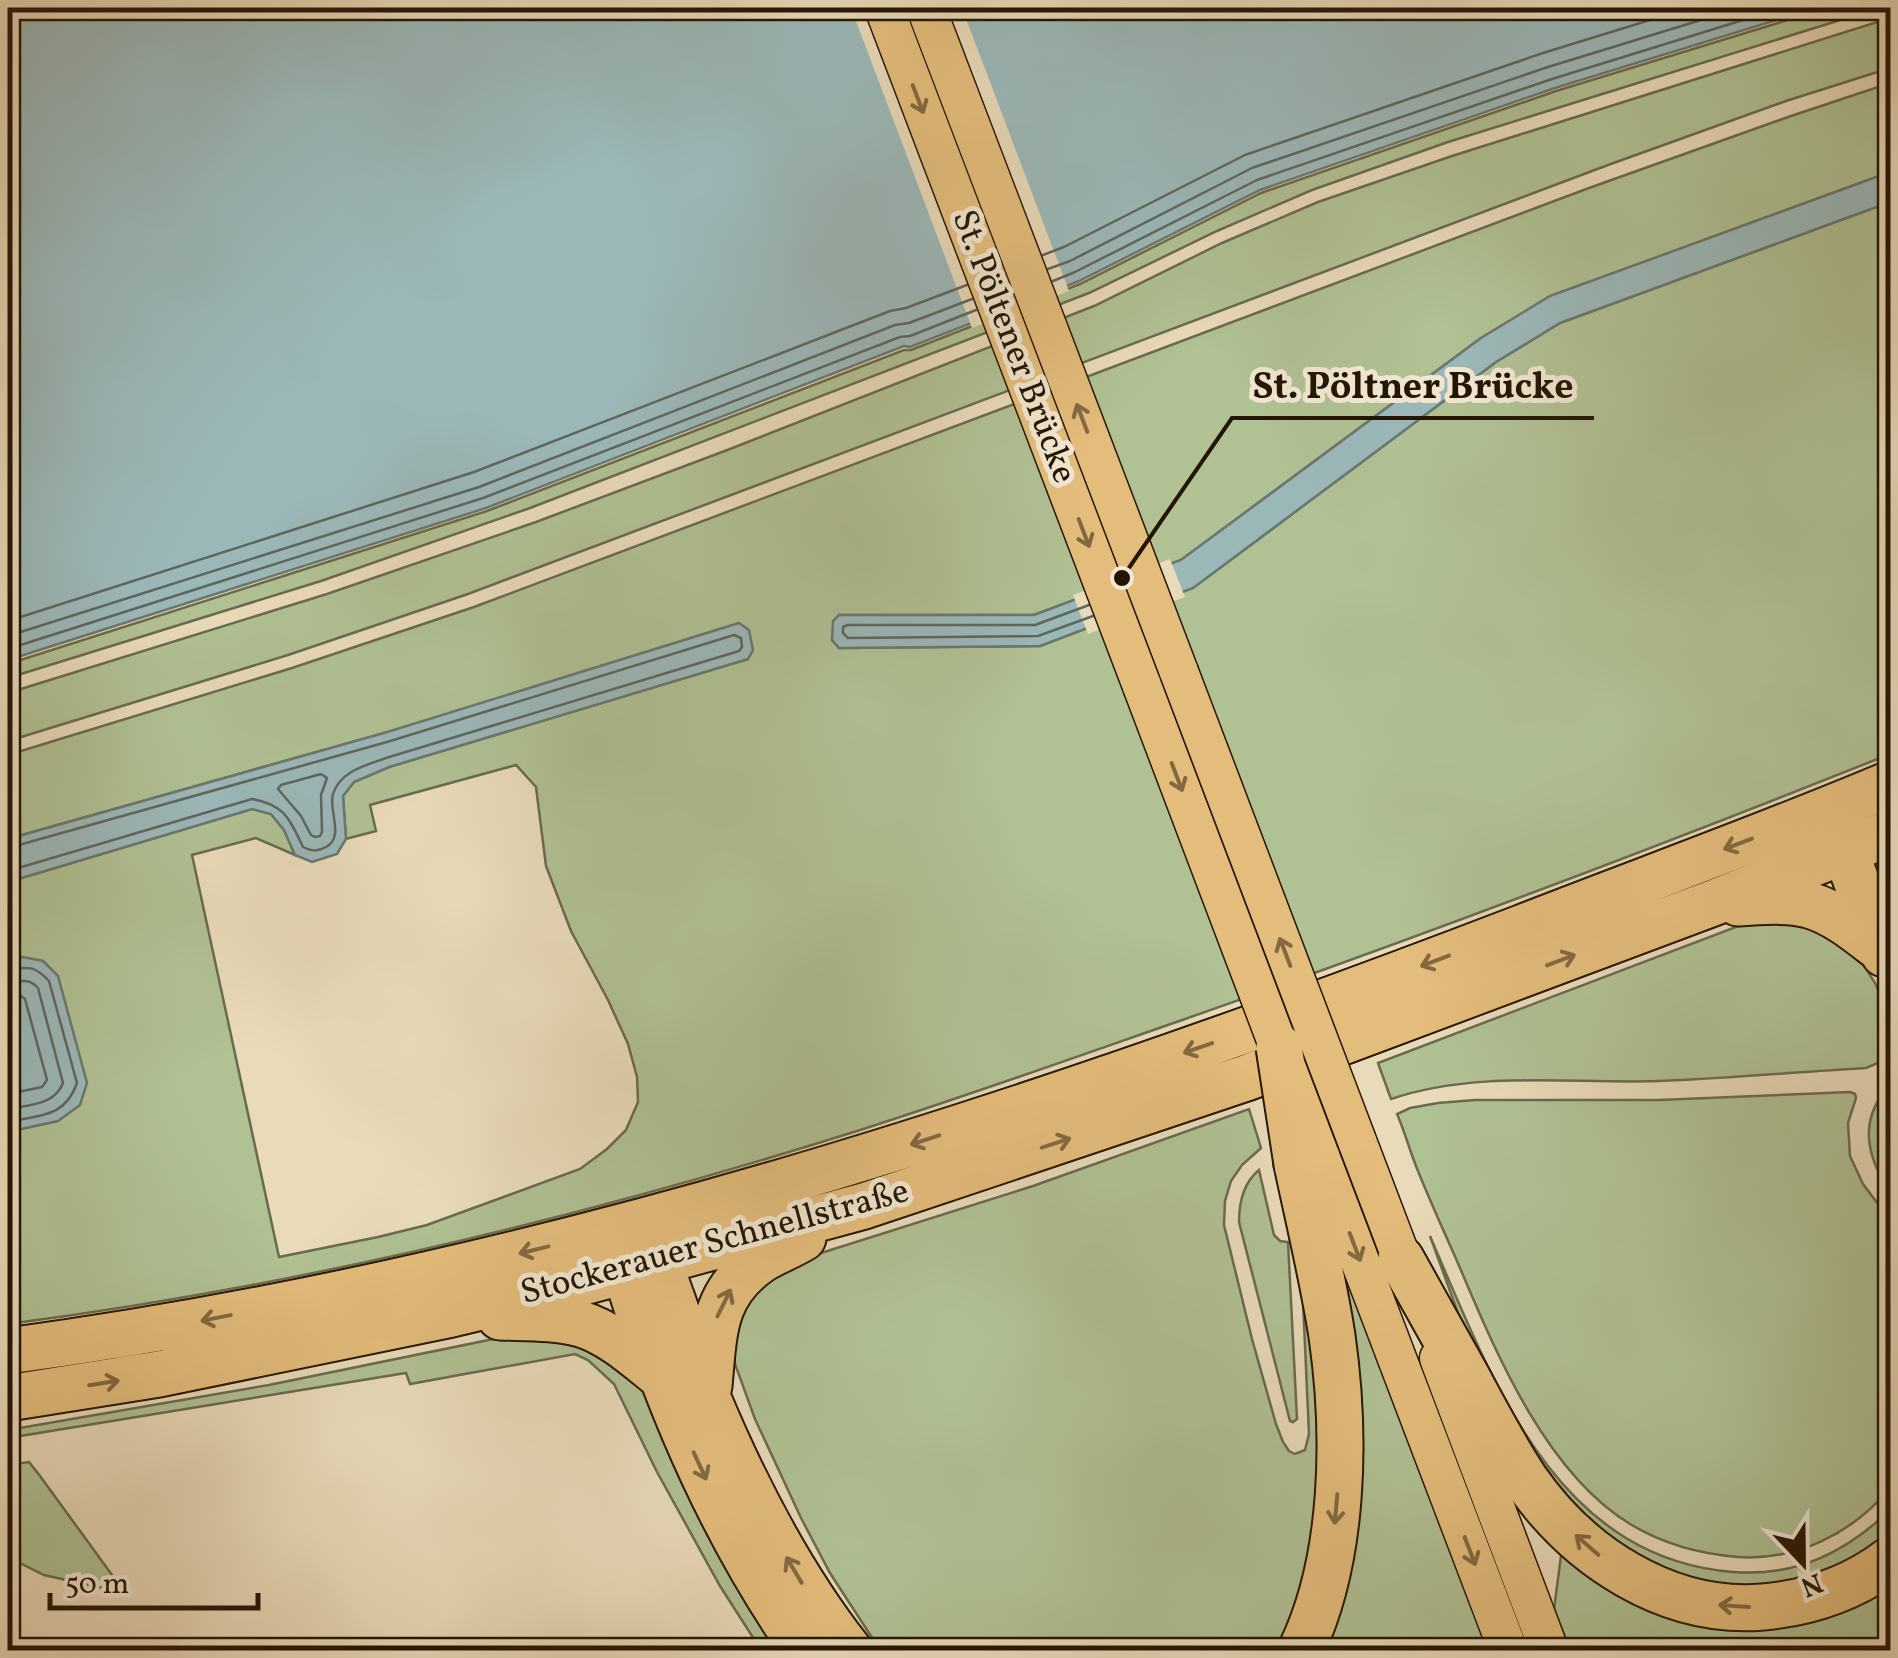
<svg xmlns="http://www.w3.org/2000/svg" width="1898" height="1658" font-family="Vollkorn,serif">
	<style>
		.green { fill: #b0c194; stroke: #6a6b4c; stroke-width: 2.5 }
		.water { fill: #9bb8b9; stroke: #6b7770; stroke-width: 2.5 }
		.pier { fill: #e9dab9 }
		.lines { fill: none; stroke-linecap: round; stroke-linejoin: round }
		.shore { stroke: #5f665e; stroke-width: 2.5 }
		.major-casing { stroke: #231503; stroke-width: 41 }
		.highway-casing { stroke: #231503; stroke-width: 49 }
		.major { stroke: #e4bd7c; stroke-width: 38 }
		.highway { stroke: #e4bd7c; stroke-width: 45 }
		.major-bridge-casing { stroke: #231503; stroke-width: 41; stroke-linecap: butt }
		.highway-bridge-casing { stroke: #231503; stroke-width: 49; stroke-linecap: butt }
		.major-bridge { stroke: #e4bd7c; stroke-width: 38 }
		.highway-bridge { stroke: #e4bd7c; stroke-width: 45 }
		.oneway { stroke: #846940 }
		.labels { text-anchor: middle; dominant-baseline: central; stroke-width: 10; stroke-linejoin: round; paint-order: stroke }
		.street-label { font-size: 35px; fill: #231503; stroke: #f1e7d2 }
		.leader { fill: none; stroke: #231503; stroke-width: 4 }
		.callout-dot { fill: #231503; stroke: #f1e7d2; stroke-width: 4 }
		.callout-label { font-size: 38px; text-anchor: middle; font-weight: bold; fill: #231503; stroke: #f1e7d2; stroke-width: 10; stroke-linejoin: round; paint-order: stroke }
	</style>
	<rect width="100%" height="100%" fill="#e9dab9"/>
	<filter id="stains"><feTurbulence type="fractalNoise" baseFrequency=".002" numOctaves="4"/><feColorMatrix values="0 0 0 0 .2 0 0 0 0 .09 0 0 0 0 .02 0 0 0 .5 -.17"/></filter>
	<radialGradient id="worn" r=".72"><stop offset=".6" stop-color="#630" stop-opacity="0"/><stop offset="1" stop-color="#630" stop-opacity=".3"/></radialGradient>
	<path class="green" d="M1827,8H1879L1448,142L1312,190L1217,231L1089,293L530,508L321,581L8,678V664L487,511L904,350H911L1080,284L1261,193L1556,91Z
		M1890,18V68L1786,101L1608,165L468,594L288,655L8,741V693L327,594L536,522L730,449L1094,306L1222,243L1318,202L1452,156Z
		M1890,83V172L1550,297L1481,338L1181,560L1034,615H839L832,640L839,648L1040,646L1193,588L1496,362L1560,323L1890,202V754C1657,847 1422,936 1185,1019C1076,1057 967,1096 857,1131C581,1218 295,1287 8,1324V882L252,809L271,814L284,830L295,855L256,838L192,855L279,1257L378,1237L427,1225L580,1169L607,1149L626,1130L638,1102L637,1077L628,1044L608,1000L571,931L546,866L536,787L516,765L370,805L376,831L346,839L343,796L354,782L389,767L748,659L384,733L8,839V755L292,668L474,607L1589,188L1791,116Z
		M1808,918L1859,957L1875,983L1890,1015V1058L1866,1068C1797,1072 1728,1078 1659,1081C1570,1084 1477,1070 1391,1099L1378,1063L1749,922Z
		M1890,1086V1191C1866,1157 1858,1118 1890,1086Z
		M1850,1092L1855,1094L1856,1098L1848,1123L1850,1156L1863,1184L1890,1220V1488C1853,1533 1797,1561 1738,1557C1699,1554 1663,1544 1630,1524C1548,1474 1499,1360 1463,1275C1448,1240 1432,1206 1418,1171C1410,1152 1405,1132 1397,1114L1410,1108L1438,1103L1475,1100H1659Z
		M1249,1109L1261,1148L1242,1165L1231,1181L1225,1201L1224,1225L1252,1339L1276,1424L1283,1442L1289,1451L1295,1454L1305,1450L1309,1434L1302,1279L1320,1343L1316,1540L1281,1650H880L830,1573L801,1518L755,1419L735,1364L733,1347L741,1312L754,1295L773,1277L818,1254L1033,1186Z
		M1259,1170L1274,1235L1280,1241L1288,1242L1297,1419L1293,1422L1290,1421L1239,1222C1239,1202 1243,1183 1259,1170Z
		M1430,1236C1491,1377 1554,1558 1733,1572C1797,1577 1846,1552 1890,1510V1543L1866,1562L1744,1593L1631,1562L1539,1474L1462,1324Z
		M1333,1254L1346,1272L1490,1650H1324Z
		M513,1335L570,1336L633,1368L790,1650H761L720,1586L657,1472L614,1384L588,1360L575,1354L410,1384L406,1373L8,1438V1430L269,1385Z
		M29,1462L40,1476L123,1590L119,1592L44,1575L8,1557V1465Z
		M1564,1553L1654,1606L1890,1579V1650H1570L1554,1609L1561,1556Z"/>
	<path class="water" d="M8,8H1816L1555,88L1260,190L1079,281L910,347L904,346L486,508L8,660Z
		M1890,172V202L1560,323L1496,362L1193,588L1040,646L839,648L832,640L833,621L839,615H1034L1181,560L1481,338L1550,296Z
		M739,623L749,630L753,650L748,659L389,767L354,782L343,796L346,839L337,854L312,862L295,855L284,830L271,814L252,809L8,882V839L384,733Z
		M23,957L43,961L58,976L87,1083L80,1105L58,1121L8,1132V960Z"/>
	<path class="pier" d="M851,8H962L1069,291L972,328Z
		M1170,559L1185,597L1088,634L1073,595Z"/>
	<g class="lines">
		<path class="shore" d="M1043,255L1064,247L1245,155L1543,53L1689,8
			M1048,269L1070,261L1252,168L1548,67L1740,8
			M1053,281L1075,272L1257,180L1552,79L1782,8
			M1089,605L1035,625H848L843,627V633L848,638L1038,636L1093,616
			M8,621L474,472L890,311L906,308L967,285
			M8,636L479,487L895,325L909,323L972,299
			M8,649L483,498L900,337L910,336L976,310
			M321,774L327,778L321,795L322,832L320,836L315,837L311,835L301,816L278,789L281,785Z
			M8,848L387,742L734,635L741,638L742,647L739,651L386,758C367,765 340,771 333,794C328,810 345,837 326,847C317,852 311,851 303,847C289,818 285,805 252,799L8,871
			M8,969C28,968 33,964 49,981L77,1083C65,1118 39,1115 8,1122
			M8,982C20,982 28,977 38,988L63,1083C55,1105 28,1105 8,1109
			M8,997L21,996L25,999L47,1080L42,1087L8,1094"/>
		<g class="major-casing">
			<path id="major" d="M884,8L1142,686
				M926,8L1179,672
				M1357,1141L1411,1283
				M1320,1156L1508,1650
				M1439,1358L1549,1650"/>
		</g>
		<g class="highway-casing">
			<path id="highway" d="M1834,822L1884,954
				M1738,903C1761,902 1786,899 1809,905C1837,913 1860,933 1882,950
				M1297,1164C1309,1221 1323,1278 1332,1336C1346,1434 1345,1559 1301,1650
				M642,1237C658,1254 664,1278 672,1299C684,1333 695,1368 709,1401C746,1489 790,1575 849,1650
				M626,1243C623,1276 638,1310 649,1340C687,1449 738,1556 804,1650
				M1401,1259C1423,1299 1446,1339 1468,1379C1486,1413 1504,1447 1525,1479C1578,1556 1667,1615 1763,1607C1809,1603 1853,1588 1890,1560
				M500,1317C527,1318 555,1317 581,1324C611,1333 637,1357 662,1377
				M8,1351C530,1281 1031,1116 1521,928C1644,880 1769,835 1890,784
				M709,1386C714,1334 712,1293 761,1260C774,1252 790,1246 803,1238
				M8,1398L159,1374L452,1314L576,1284L864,1206L1246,1078L1713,903L1890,833"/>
		</g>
		<use href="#major" class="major"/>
		<use href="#highway" class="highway"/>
		<g class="major-bridge-casing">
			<path id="major-bridge" d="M1179,672L1357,1141
				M1142,686L1320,1156"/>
		</g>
		<g class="highway-bridge-casing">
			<path id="highway-bridge" d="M1279,1047L1297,1164"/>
		</g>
		<use href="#major-bridge" class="major-bridge"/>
		<use href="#highway-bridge" class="highway-bridge"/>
	</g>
	<defs><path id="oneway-shaft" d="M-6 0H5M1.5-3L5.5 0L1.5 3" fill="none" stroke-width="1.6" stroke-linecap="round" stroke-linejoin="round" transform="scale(2.5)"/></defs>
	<g class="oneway">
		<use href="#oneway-shaft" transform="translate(918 99) rotate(69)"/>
		<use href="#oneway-shaft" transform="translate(1082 418) rotate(-111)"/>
		<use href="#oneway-shaft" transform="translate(1084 533) rotate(69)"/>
		<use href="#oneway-shaft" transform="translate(1177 777) rotate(69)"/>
		<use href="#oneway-shaft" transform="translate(1738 844) rotate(159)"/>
		<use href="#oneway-shaft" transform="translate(1285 952) rotate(-111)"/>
		<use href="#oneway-shaft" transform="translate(1561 960) rotate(-21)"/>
		<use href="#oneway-shaft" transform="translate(1435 961) rotate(159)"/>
		<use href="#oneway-shaft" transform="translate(1198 1048) rotate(161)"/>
		<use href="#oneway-shaft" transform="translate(925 1140) rotate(162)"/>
		<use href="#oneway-shaft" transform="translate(1056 1143) rotate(-18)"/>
		<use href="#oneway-shaft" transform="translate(1355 1247) rotate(69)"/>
		<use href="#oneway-shaft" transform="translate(534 1250) rotate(166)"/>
		<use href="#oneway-shaft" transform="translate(724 1303) rotate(-64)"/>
		<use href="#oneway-shaft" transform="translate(216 1318) rotate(169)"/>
		<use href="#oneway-shaft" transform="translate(104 1383) rotate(-9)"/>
		<use href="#oneway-shaft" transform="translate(700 1466) rotate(65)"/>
		<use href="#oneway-shaft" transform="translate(1336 1509) rotate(95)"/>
		<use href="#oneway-shaft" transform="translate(1587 1545) rotate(-139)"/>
		<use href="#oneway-shaft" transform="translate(1470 1551) rotate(69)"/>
		<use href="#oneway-shaft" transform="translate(794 1570) rotate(-121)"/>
		<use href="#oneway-shaft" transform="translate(1734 1606) rotate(-176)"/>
	</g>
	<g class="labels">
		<g class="street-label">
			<text transform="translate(1013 347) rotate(69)">St. Pöltener Brücke</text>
			<text transform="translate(715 1243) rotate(-15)">Stockerauer Schnellstraße</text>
		</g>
	</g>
	<path class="leader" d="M1122 578L1232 418H1594"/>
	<circle class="callout-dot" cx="1122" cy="578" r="10"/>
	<g class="callout-label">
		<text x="1413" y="398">St. Pöltner Brücke</text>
	</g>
	<rect width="1898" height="1658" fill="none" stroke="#e9dab9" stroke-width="40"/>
	<rect x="10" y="10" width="1878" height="1638" fill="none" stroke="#231503" stroke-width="5"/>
	<rect x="20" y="20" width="1858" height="1618" fill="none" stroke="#231503" stroke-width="2.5"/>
	<g transform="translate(1803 1563) rotate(158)" stroke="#f1e7d2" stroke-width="8" paint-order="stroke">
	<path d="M0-8L18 38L0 25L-18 38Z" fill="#231503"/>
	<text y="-15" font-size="28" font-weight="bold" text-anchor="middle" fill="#231503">N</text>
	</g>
	<path d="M50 1593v15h208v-15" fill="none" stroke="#231503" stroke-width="5"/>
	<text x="65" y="1593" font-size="30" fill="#231503" stroke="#f1e7d2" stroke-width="8" paint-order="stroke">50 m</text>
	<rect width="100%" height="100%" filter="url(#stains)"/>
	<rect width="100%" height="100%" fill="url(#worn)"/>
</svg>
